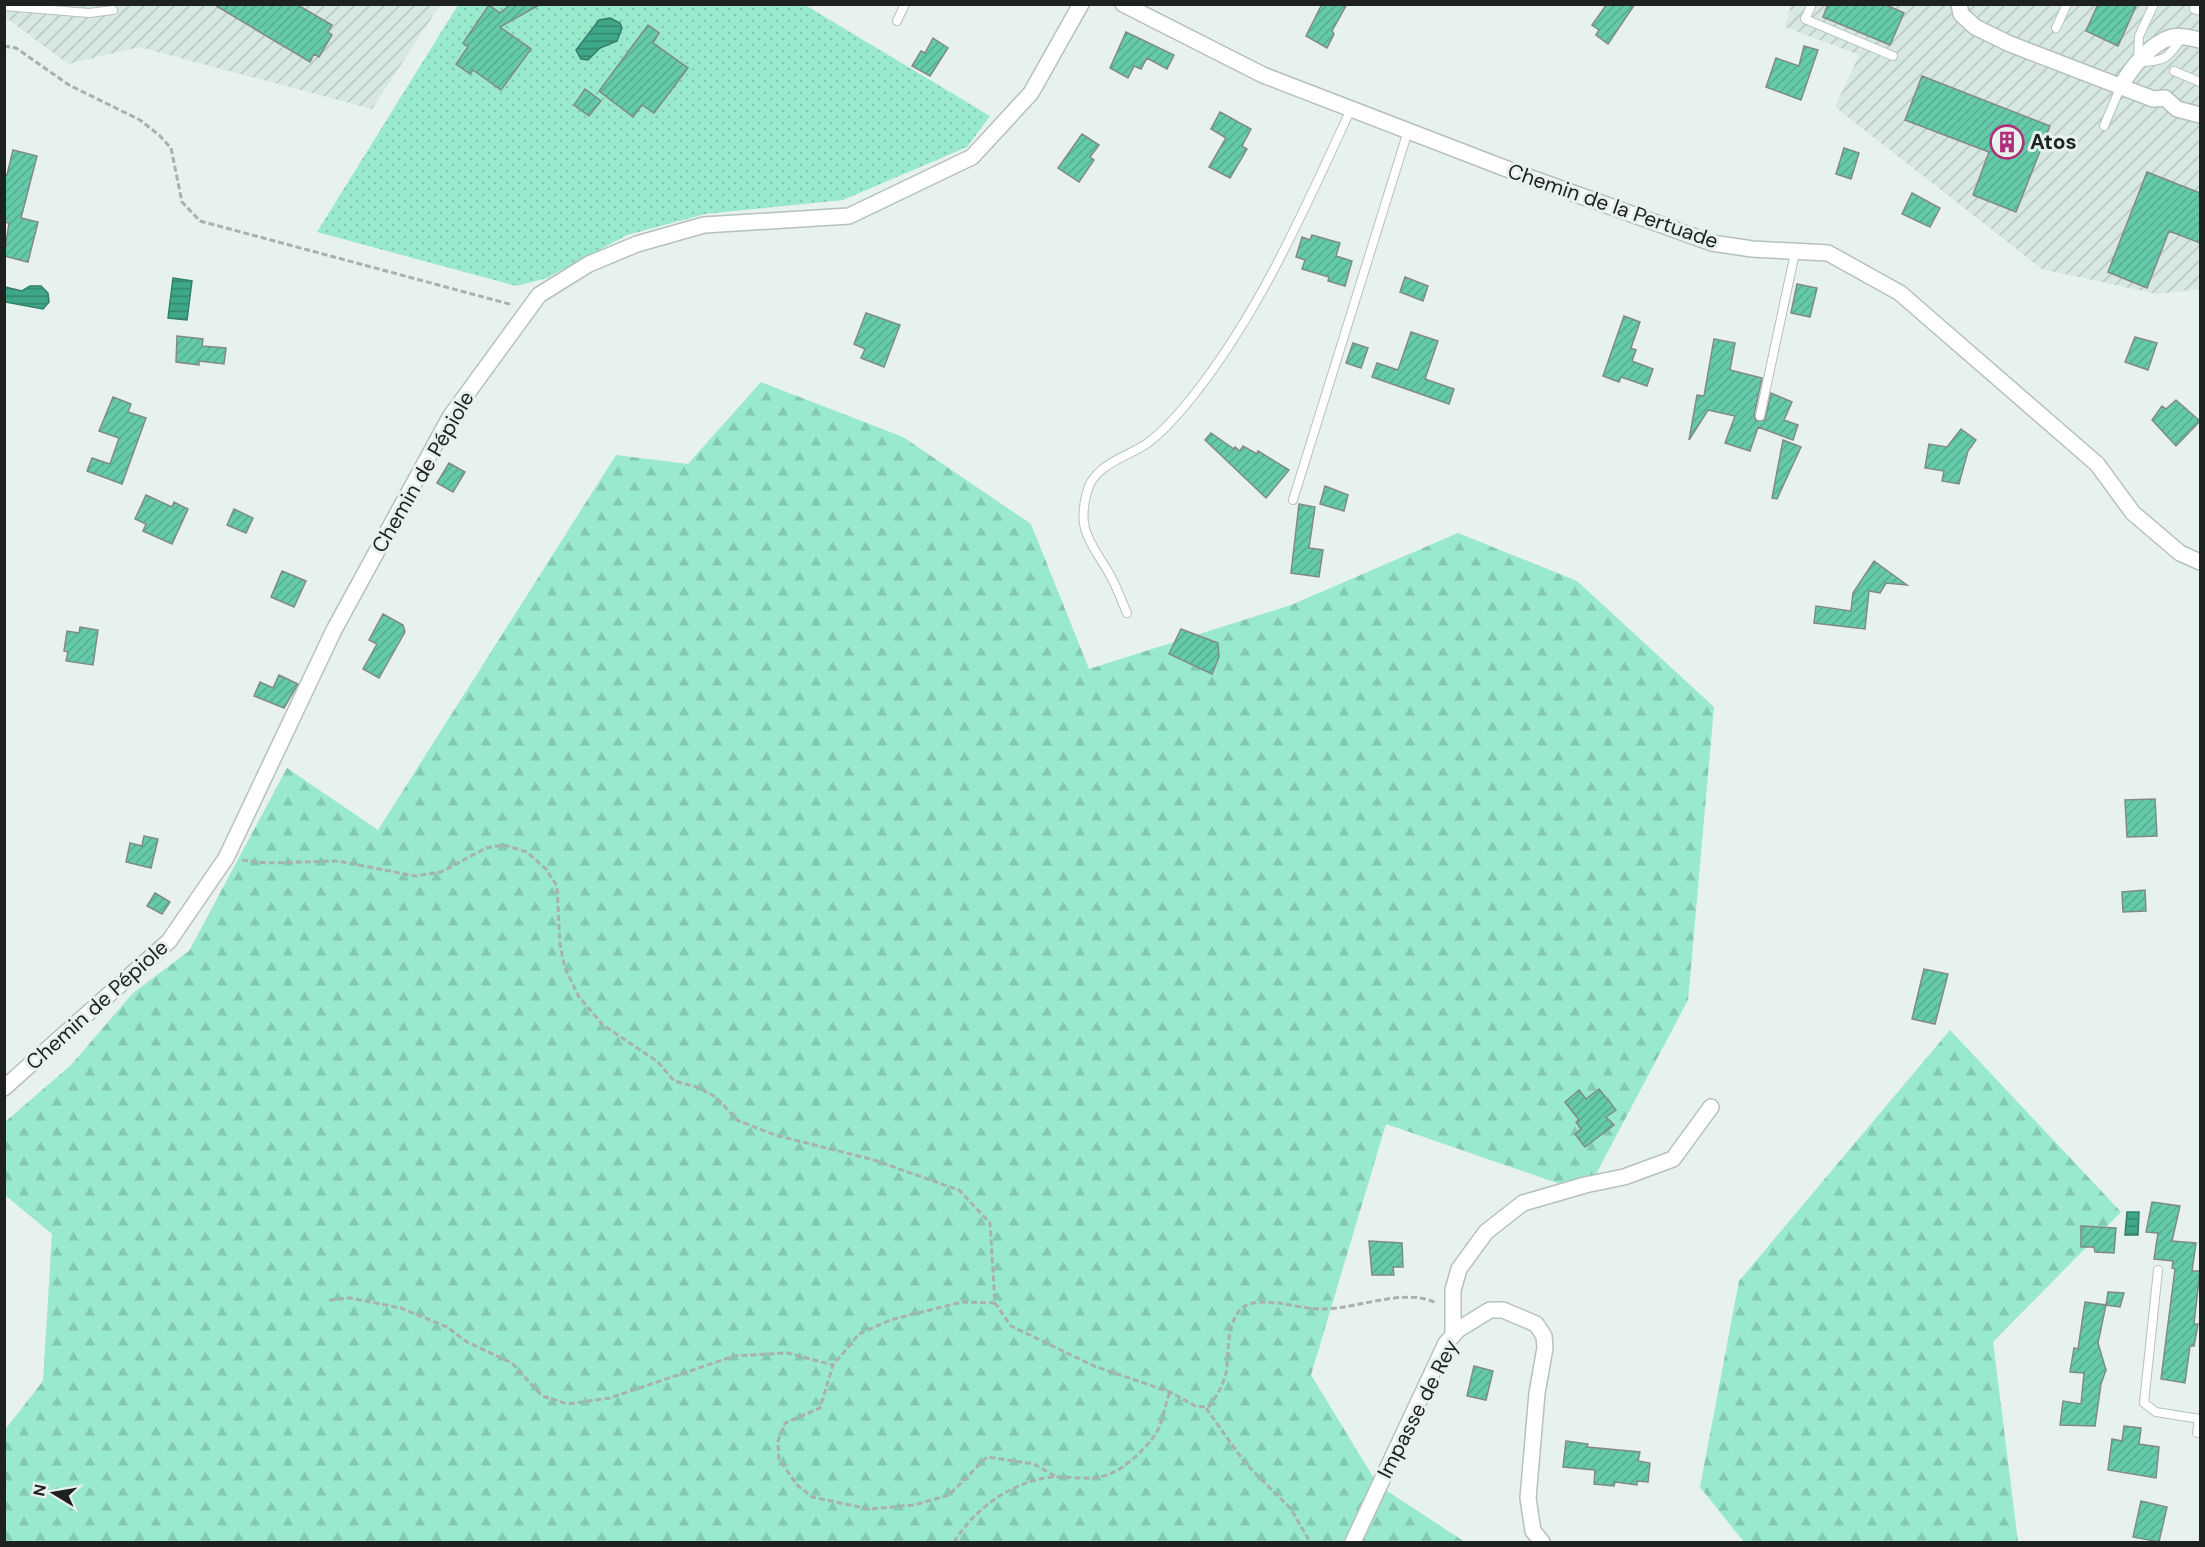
<svg xmlns="http://www.w3.org/2000/svg" width="2205" height="1547" font-family="'DM Sans',sans-serif">
	<style>
		.industrial { fill: url(#industrial-furrows) }
		.grass { fill: url(#grass-dots) }
		.forest { fill: url(#forest-firs) }
		.water { fill: url(#water-rules); stroke: #347f69; stroke-width: 1.5 }
		.building { fill: url(#building-hatch); stroke: #818a86; stroke-width: 1.5 }
		.lines { fill: none; stroke-linecap: round; stroke-linejoin: round }
		.lane-casing { stroke: #b6c0bc; stroke-width: 10 }
		.street-casing { stroke: #b6c0bc; stroke-width: 18 }
		.path { stroke: #a8b1ad; stroke-width: 3; stroke-dasharray: 6 3; stroke-linecap: butt }
		.lane { stroke: #fff; stroke-width: 8 }
		.street { stroke: #fff; stroke-width: 15 }
		.labels { text-anchor: middle; dominant-baseline: central; stroke-width: 6; stroke-linejoin: round; paint-order: stroke }
		.poi-label { font-size: 21px; font-weight: bold; fill: #1d2120; stroke: #e7f1ed; text-anchor: start }
		.street-label { font-size: 21px; fill: #1d2120; stroke: #e7f1ed }
	</style>
	<defs>
		<pattern id="industrial-furrows" width="10" height="10" patternUnits="userSpaceOnUse" patternTransform="scale(1.5)"><rect width="10" height="10" fill="#d6e8e1"/><path d="M-1 1l2-2M0 10L10 0M9 11l2-2" fill="none" stroke="#b7c7c1"/></pattern>
		<pattern id="grass-dots" width="8" height="8" patternUnits="userSpaceOnUse" patternTransform="scale(1.5)"><rect width="8" height="8" fill="#99e9cd"/><path d="M2 2h.1M6 6h.1" fill="none" stroke="#83c8b0" stroke-width="1.8" stroke-linecap="round"/></pattern>
		<pattern id="forest-firs" width="22" height="20" patternUnits="userSpaceOnUse" patternTransform="scale(1.5)"><rect width="22" height="20" fill="#99e9cd"/><path d="M5 1l3.5 6h-7zM16 11l3.5 6h-7z" fill="#83c8b0"/></pattern>
		<pattern id="water-rules" width="6" height="5" patternUnits="userSpaceOnUse" patternTransform="scale(1.5)"><rect width="6" height="5" fill="#3ea788"/><path d="M0 2.5h6" fill="none" stroke="#33886f"/></pattern>
		<pattern id="building-hatch" width="6" height="6" patternUnits="userSpaceOnUse" patternTransform="scale(1.5)"><rect width="6" height="6" fill="#65caaa"/><path d="M-1 1l2-2M0 6l6-6M5 7l2-2" fill="none" stroke="#57ad92"/></pattern>
	</defs>
	<rect width="100%" height="100%" fill="#e7f1ed"/>
	<path class="industrial" d="M5,4L440,5L372,109L139,47L68,64L5,17Z
		M1791,5H2200V289L2157,294L2042,269L1835,107L1859,55L1785,27Z"/>
	<path class="grass" d="M458,5H805L990,116L967,147L843,200L705,214L627,235L547,278L516,286L317,232Z"/>
	<path class="forest" d="M761,382L903,437L1031,524L1089,669L1291,605L1458,533L1577,581L1714,707L1688,1000L1586,1193L1386,1124L1311,1375L1378,1485L1465,1542H5L4,1431L43,1381L52,1234L5,1195V1122L71,1065L133,993L189,951L287,768L378,830L616,455L688,464Z
		M1950,1030L2121,1212L1993,1342L2018,1542H1744L1700,1487L1739,1281Z"/>
	<path class="water" d="M610,18L620,23L622,28L617,41L600,48L588,60L581,59L576,50L599,20Z
		M173,278L192,281L187,320L168,318Z
		M30,286H41L48,293L49,302L43,309L5,302V287L22,291Z
		M2127,1212H2139L2138,1235H2125Z"/>
	<path class="building" d="M213,4H296L332,25L328,32L332,35L319,57L314,54L310,62Z
		M511,4H541L500,27L531,49L501,90L473,70L470,74L456,64L468,47L463,43L489,5L500,13Z
		M1322,4H1347L1332,31L1334,34L1327,48L1306,36Z
		M1607,4H1635L1608,44L1596,35L1599,30L1592,25Z
		M1828,4H1884L1904,13L1890,45L1823,17Z
		M2098,4H2137L2118,46L2086,31Z
		M648,25L659,33L653,43L688,68L654,113L642,105L633,117L599,91Z
		M1126,32L1174,55L1167,69L1147,58L1141,69L1134,66L1128,78L1110,68Z
		M933,38L948,48L930,76L912,66L921,51L925,53Z
		M1804,46L1818,50L1801,100L1766,87L1776,58L1799,66Z
		M1922,76L2050,126L2016,212L1973,195L1989,152L1905,120Z
		M585,89L601,101L589,116L574,105Z
		M1220,112L1251,129L1242,146L1247,149L1230,178L1209,167L1226,138L1211,129Z
		M1082,134L1099,145L1090,157L1094,160L1079,182L1058,168Z
		M1844,148L1859,153L1851,179L1836,174Z
		M13,150L37,156L21,218L38,222L28,262L4,256L9,223L4,222V174L7,175Z
		M2147,172L2200,193V243L2169,231L2147,288L2108,272Z
		M1912,193L1940,208L1930,227L1902,214Z
		M1312,235L1340,243L1336,256L1352,261L1345,286L1328,281L1329,277L1302,269L1305,260L1296,257L1302,237L1310,240Z
		M1405,277L1428,286L1423,301L1400,292Z
		M1797,284L1817,288L1810,317L1791,313Z
		M866,313L900,325L884,367L861,358L865,349L854,344Z
		M1624,316L1640,322L1631,348L1636,350L1632,361L1653,369L1647,386L1621,377L1619,382L1603,376Z
		M1411,332L1438,341L1425,379L1454,389L1449,404L1372,377L1377,363L1398,370Z
		M177,336L203,339L202,346L226,348L224,364L199,361V365L176,362Z
		M2135,337L2157,343L2148,370L2125,362Z
		M1714,339L1735,343L1730,370L1762,378L1754,415L1756,421L1765,420L1771,393L1792,402L1784,420L1798,425L1793,440L1758,427L1750,451L1725,443L1735,416L1708,410L1689,440L1697,395L1704,396Z
		M1353,343L1368,348L1361,368L1346,363Z
		M113,397L131,404L128,412L146,418L122,484L87,471L92,458L110,464L119,438L99,431Z
		M2176,400L2200,421L2176,446L2152,420L2162,406L2166,409Z
		M1961,429L1976,440L1968,451L1959,484L1942,481L1944,471L1925,468L1929,444L1947,447Z
		M1211,433L1234,449L1235,447L1240,451L1243,446L1257,454L1258,451L1289,470L1266,498L1205,440Z
		M1783,440L1801,447L1777,499L1772,498Z
		M449,463L465,472L453,492L437,483Z
		M1325,486L1348,495L1344,511L1320,504Z
		M146,495L172,507L174,502L188,509L172,544L143,531L146,524L135,519Z
		M1299,504L1315,507L1309,548L1323,550L1319,577L1291,573Z
		M234,509L253,518L246,533L227,525Z
		M1874,561L1907,585L1886,583L1880,593L1869,591L1865,629L1814,623L1816,606L1851,611L1853,593Z
		M282,571L306,581L294,607L271,597Z
		M383,614L403,625L405,632L379,678L363,669L377,644L369,640Z
		M80,627L98,630L93,665L66,661L68,652L64,651L67,631L79,633Z
		M1181,629L1218,643L1219,657L1212,674L1169,654Z
		M279,675L298,684L284,708L254,696L260,682L273,688Z
		M2155,799L2157,836L2127,837L2125,800Z
		M144,836L158,839L151,868L126,862L130,843L142,846Z
		M2145,890L2146,911L2123,912L2122,892Z
		M155,893L170,902L162,914L147,906Z
		M1924,969L1948,974L1935,1024L1912,1019Z
		M1599,1089L1616,1110L1606,1117L1614,1125L1585,1147L1575,1134L1581,1129L1576,1122L1579,1120L1565,1102L1579,1090L1586,1099Z
		M2152,1202L2180,1206L2172,1241L2196,1243L2192,1271H2200L2194,1324H2198L2194,1346H2190L2185,1383L2161,1379L2175,1269L2172,1268L2173,1261L2154,1259L2158,1233L2146,1232Z
		M2081,1226L2116,1228L2114,1253L2095,1252L2094,1247H2081Z
		M1369,1241L1402,1243L1403,1267H1393L1394,1275H1372Z
		M2108,1292L2124,1293L2120,1307L2106,1305Z
		M2085,1302L2106,1305L2098,1343L2106,1370L2101,1384L2095,1426L2060,1425L2063,1401L2081,1404L2084,1373L2070,1372L2074,1348L2078,1349Z
		M1474,1366L1493,1371L1486,1400L1467,1396Z
		M2124,1426L2141,1428L2139,1444L2159,1447L2156,1478L2108,1470L2112,1439L2122,1441Z
		M1566,1441L1588,1444L1587,1447L1640,1452L1638,1461L1650,1463L1648,1482L1637,1481V1485L1615,1482L1614,1486L1594,1484L1595,1470L1563,1467Z
		M2141,1501L2167,1507L2159,1542L2133,1537Z"/>
	<g class="lines">
		<g class="lane-casing">
			<path id="lane" d="M1812,4L1805,19L1893,56
				M2154,4L2139,36L2138,62C2164,62 2168,59 2182,37
				M2196,4L2194,9L2200,11
				M4,6L89,13L113,10
				M897,21L905,4
				M2056,28L2067,4
				M2174,71L2200,82
				M2104,126L2121,86
				M1760,416L1795,253
				M1293,500L1408,131
				M1127,613C1121,600 1117,587 1110,575C1092,543 1076,532 1087,492C1094,463 1131,456 1149,442C1165,430 1181,411 1193,396C1261,310 1305,208 1351,109
				M2158,1270L2144,1403L2156,1412L2200,1419
				M2197,1433L2199,1419"/>
		</g>
		<g class="street-casing">
			<path id="street" d="M1123,4L1263,75L1520,174L1712,243L1752,249L1828,253L1900,293L2097,464L2133,513L2180,553L2200,562
				M1959,4L1961,14L1975,27L2010,44L2153,99L2165,98L2177,109L2200,115
				M2121,86C2131,68 2151,43 2172,37C2181,35 2192,38 2200,40
				M4,1088L169,941L226,858L334,630L450,417L539,295L589,264L637,244L704,225L849,216L972,157L1031,93L1081,4
				M1453,1336V1290L1459,1269L1486,1232L1523,1203L1585,1185L1624,1177L1673,1159L1711,1107
				M1353,1542L1446,1343L1459,1329L1490,1310H1503L1536,1324L1544,1336L1545,1348L1537,1393L1528,1498L1533,1531L1542,1542"/>
		</g>
		<path class="path" d="M4,46L16,48L69,85L140,120L159,135L171,148L182,202L200,221L513,305
			M242,860L267,863L338,861L415,876L441,872L486,848L504,845L527,852L546,869L557,886L560,945L565,968L579,997L603,1025L658,1062L674,1081L697,1087L716,1097L737,1120L775,1135L874,1160L959,1190L990,1223L995,1303L1011,1326L1094,1366L1170,1392L1197,1407L1210,1406C1217,1395 1223,1385 1226,1373C1230,1351 1225,1330 1239,1311C1247,1300 1266,1302 1278,1303C1292,1305 1308,1309 1323,1309C1356,1309 1407,1287 1436,1303
			M329,1300L350,1298L401,1308L447,1327L467,1342L512,1363L542,1396L568,1404L610,1398L734,1356L788,1353L833,1365
			M995,1303L962,1302L890,1320L859,1334L833,1365L820,1408L785,1423L778,1441L779,1459L797,1485L812,1497L869,1509L914,1505L949,1495L987,1457L1034,1464L1055,1476
			M1206,1408L1245,1463L1291,1509L1310,1542
			M954,1542C974,1510 1007,1485 1045,1478C1061,1475 1076,1479 1092,1478C1117,1477 1140,1455 1155,1435C1164,1422 1164,1406 1170,1392"/>
		<use href="#lane" class="lane"/>
		<use href="#street" class="street"/>
	</g>
	<defs>
		<g id="building-ring" transform="scale(1.725)"><circle r="9.5" fill="#e7f1ed" stroke="#b12f79" stroke-width="1.5"/><path d="M-4-6H4V6H1V3H-1V6H-4ZM-2.5-4.3h1.7v1.8h-1.7ZM.8-4.3h1.7v1.8H.8ZM-2.5-1h1.7V.8h-1.7ZM.8-1h1.7V.8H.8Z" fill="#b12f79"/></g>
	</defs>
	<g fill-rule="evenodd">
		<use href="#building-ring" x="2007" y="142"/>
	</g>
	<g class="labels">
		<g class="poi-label">
			<text x="2030" y="142">Atos</text>
		</g>
		<g class="street-label">
			<text transform="translate(1613 206) rotate(19)">Chemin de la Pertuade</text>
			<text transform="translate(423 472) rotate(-60)">Chemin de Pépiole</text>
			<text transform="translate(97 1005) rotate(-42)">Chemin de Pépiole</text>
			<text transform="translate(1418 1409) rotate(-63)">Impasse de Rey</text>
		</g>
	</g>
	<rect width="2205" height="1547" fill="none" stroke="#1d2120" stroke-width="12"/>
	<g transform="translate(54 1493) rotate(281)" stroke="#e7f1ed" stroke-width="4.5" paint-order="stroke">
	<path d="M0-4.5L10 22L0 15L-10 22Z" fill="#1d2120"/>
	<text y="-9" font-size="16" font-weight="bold" text-anchor="middle" fill="#1d2120">N</text>
	</g>
</svg>
